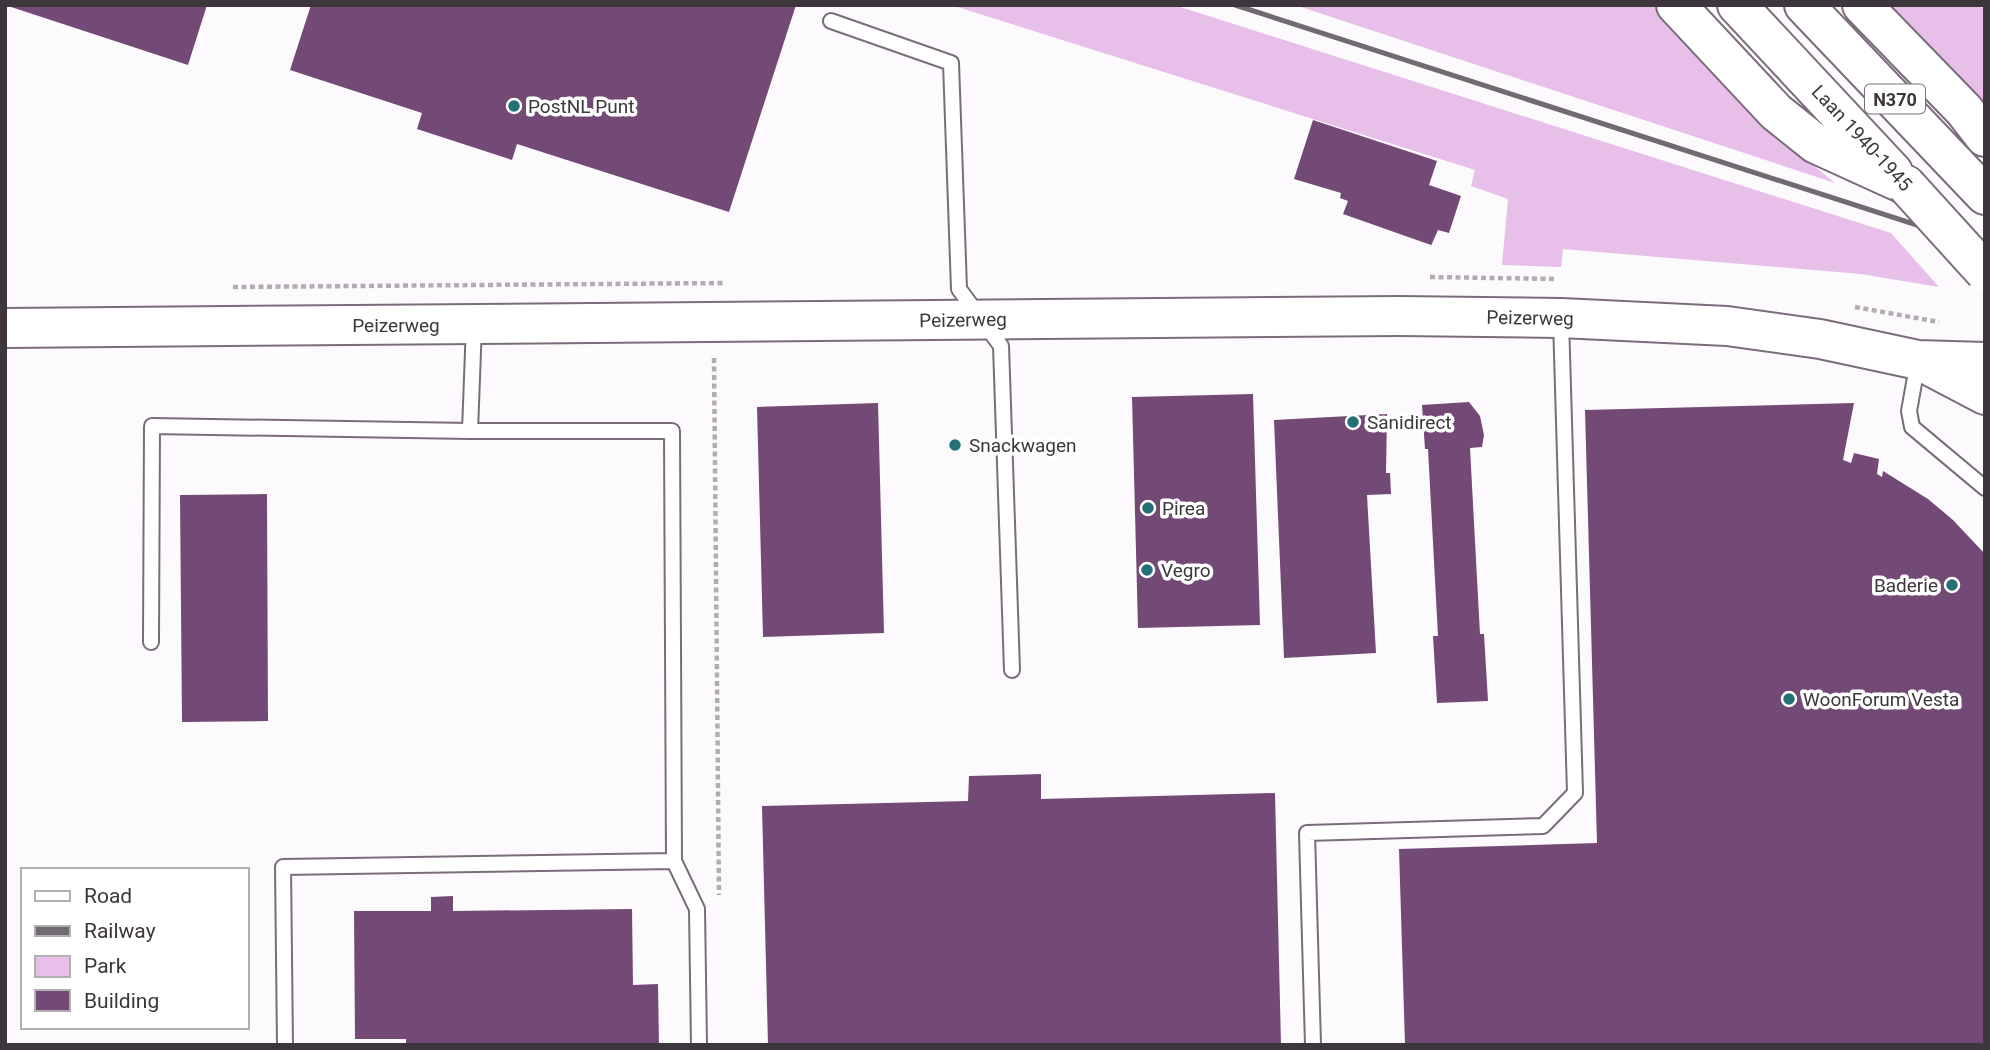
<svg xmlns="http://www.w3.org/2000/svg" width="1990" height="1050" font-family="Roboto,sans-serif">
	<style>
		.green { fill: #e7bfe9 }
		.building { fill: #734976 }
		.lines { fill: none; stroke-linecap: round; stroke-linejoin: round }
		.lane-casing { stroke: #7b6c7c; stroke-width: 18 }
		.secondary-casing { stroke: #7b6c7c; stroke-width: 42 }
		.highway-casing { stroke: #7b6c7c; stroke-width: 42 }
		.path { stroke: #b1acb1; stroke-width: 4.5; stroke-dasharray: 5 3.5; stroke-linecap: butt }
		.lane { stroke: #fff; stroke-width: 14 }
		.secondary { stroke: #fff; stroke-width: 38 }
		.highway { stroke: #fff; stroke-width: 38 }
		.rail { stroke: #716b71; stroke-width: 5 }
		.highway-bridge-casing { stroke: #7b6c7c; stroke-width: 42; stroke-linecap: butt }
		.highway-bridge { stroke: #fff; stroke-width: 38 }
		.poi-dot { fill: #256f76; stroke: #fff; stroke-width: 2.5 }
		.labels { text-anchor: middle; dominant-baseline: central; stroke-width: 7; stroke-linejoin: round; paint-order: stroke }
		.shield { fill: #fff; stroke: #777277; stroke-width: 2 }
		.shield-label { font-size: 18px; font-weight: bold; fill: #3d363d }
		.poi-label { font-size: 19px; fill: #3d363d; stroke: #fff; text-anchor: start }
		.street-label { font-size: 19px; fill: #3d363d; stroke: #fff }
	</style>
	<rect width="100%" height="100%" fill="#fdfafd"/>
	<path class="green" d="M951,5H1174L1891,233L1939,287L1861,274L1563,249L1561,267L1502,265L1508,199L1471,186L1475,170Z
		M1295,5H1656L1766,127L1835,183Z
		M1881,5H1979L1985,11V116Z"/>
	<path class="building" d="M5,5H207L188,65Z
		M311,5H796L729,212L517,144L512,160L417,129L422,113L290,70Z
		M1313,120L1437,161L1429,185L1461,196L1449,233L1438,230L1430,248L1431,245L1343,214L1348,201L1340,198L1341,193L1294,179Z
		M1253,394L1260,625L1138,628L1132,397Z
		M1469,402L1480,416L1484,435L1482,447L1470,448L1480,634H1484L1488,701L1437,703L1433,636H1438L1428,449H1425L1422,405Z
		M878,403L884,633L763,637L757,407Z
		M1854,403L1843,460L1851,463L1854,453L1879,459L1877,474L1882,477L1883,471L1928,499L1953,520L1985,554V1045H1405L1399,849L1597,843L1585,410Z
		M1387,414L1386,473H1390L1391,494L1367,495L1376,653L1284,658L1274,420Z
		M267,494L268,721L182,722L180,495Z
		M1041,774V799L1275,793L1281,1045H768L762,806L968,801L969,776Z
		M453,896V911L632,909L633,985L658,984L659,1045H406V1039H355L354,911H431V897Z"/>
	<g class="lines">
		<g class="lane-casing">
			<path id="lane" d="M831,21L951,63L959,289L1001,346L1012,670
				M474,325L470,431H672L674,861L697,909L699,1045
				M1918,361L1909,411L1912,427L1985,488
				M151,642L152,426L470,431
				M285,1045L283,867L674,861
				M1313,1045L1307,833L1543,826L1575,793L1561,320"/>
		</g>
		<g class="secondary-casing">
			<path id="secondary" d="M5,328L1399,316L1561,318L1727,326L1820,339L1918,360L1985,362
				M1926,364L1985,395"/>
		</g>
		<g class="highway-casing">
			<path id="highway" d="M1676,5L1776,112L1816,144L1906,185
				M1737,5L1893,172
				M1804,5L1985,195
				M1862,5L1964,110L1985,137"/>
		</g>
		<path class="path" d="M1430,277L1557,279
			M233,287L725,283
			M1855,307L1939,322
			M714,358L719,895"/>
		<use href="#lane" class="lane"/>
		<use href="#secondary" class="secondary"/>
		<use href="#highway" class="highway"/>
		<path class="rail" d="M1235,5L1985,247"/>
		<g class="highway-bridge-casing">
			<path id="highway-bridge" d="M1906,185L1985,272"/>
		</g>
		<use href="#highway-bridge" class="highway-bridge"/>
	</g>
	<g class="poi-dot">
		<circle cx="514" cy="106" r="7"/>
		<circle cx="1353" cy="422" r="7"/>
		<circle cx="955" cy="445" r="7"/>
		<circle cx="1148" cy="508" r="7"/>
		<circle cx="1147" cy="570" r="7"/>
		<circle cx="1952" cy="585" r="7"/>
		<circle cx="1789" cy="699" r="7"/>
	</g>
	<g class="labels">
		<rect class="shield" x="1865" y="84.5" width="60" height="29" rx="5"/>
		<g class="shield-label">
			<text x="1895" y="99">N370</text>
		</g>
		<g class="poi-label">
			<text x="528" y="106">PostNL Punt</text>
			<text x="1367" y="422">Sanidirect</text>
			<text x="969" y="445">Snackwagen</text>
			<text x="1162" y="508">Pirea</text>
			<text x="1161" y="570">Vegro</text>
			<text x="1938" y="585" text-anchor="end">Baderie</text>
			<text x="1803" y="699">WoonForum Vesta</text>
		</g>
		<g class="street-label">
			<text transform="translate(1862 138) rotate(47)">Laan 1940-1945</text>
			<text transform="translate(1530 318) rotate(1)">Peizerweg</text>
			<text transform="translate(963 320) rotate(-1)">Peizerweg</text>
			<text x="396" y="325">Peizerweg</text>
		</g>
	</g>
	<rect width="1990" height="1050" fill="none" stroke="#3d363d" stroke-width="14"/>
	<rect x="21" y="868" width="228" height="161" fill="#ffffff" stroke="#b1afb1" stroke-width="2"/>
	<rect x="35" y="891" width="35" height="10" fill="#ffffff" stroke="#b1afb1" stroke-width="2"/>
	<text x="84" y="903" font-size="21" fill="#3d363d">Road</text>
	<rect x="35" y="926" width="35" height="10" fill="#716b71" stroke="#b1afb1" stroke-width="2"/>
	<text x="84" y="938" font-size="21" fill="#3d363d">Railway</text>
	<rect x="35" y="956" width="35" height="21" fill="#e7bfe9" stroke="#b1afb1" stroke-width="2"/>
	<text x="84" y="973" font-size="21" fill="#3d363d">Park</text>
	<rect x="35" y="990" width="35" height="21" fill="#734976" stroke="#b1afb1" stroke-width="2"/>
	<text x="84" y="1008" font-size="21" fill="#3d363d">Building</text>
</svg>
